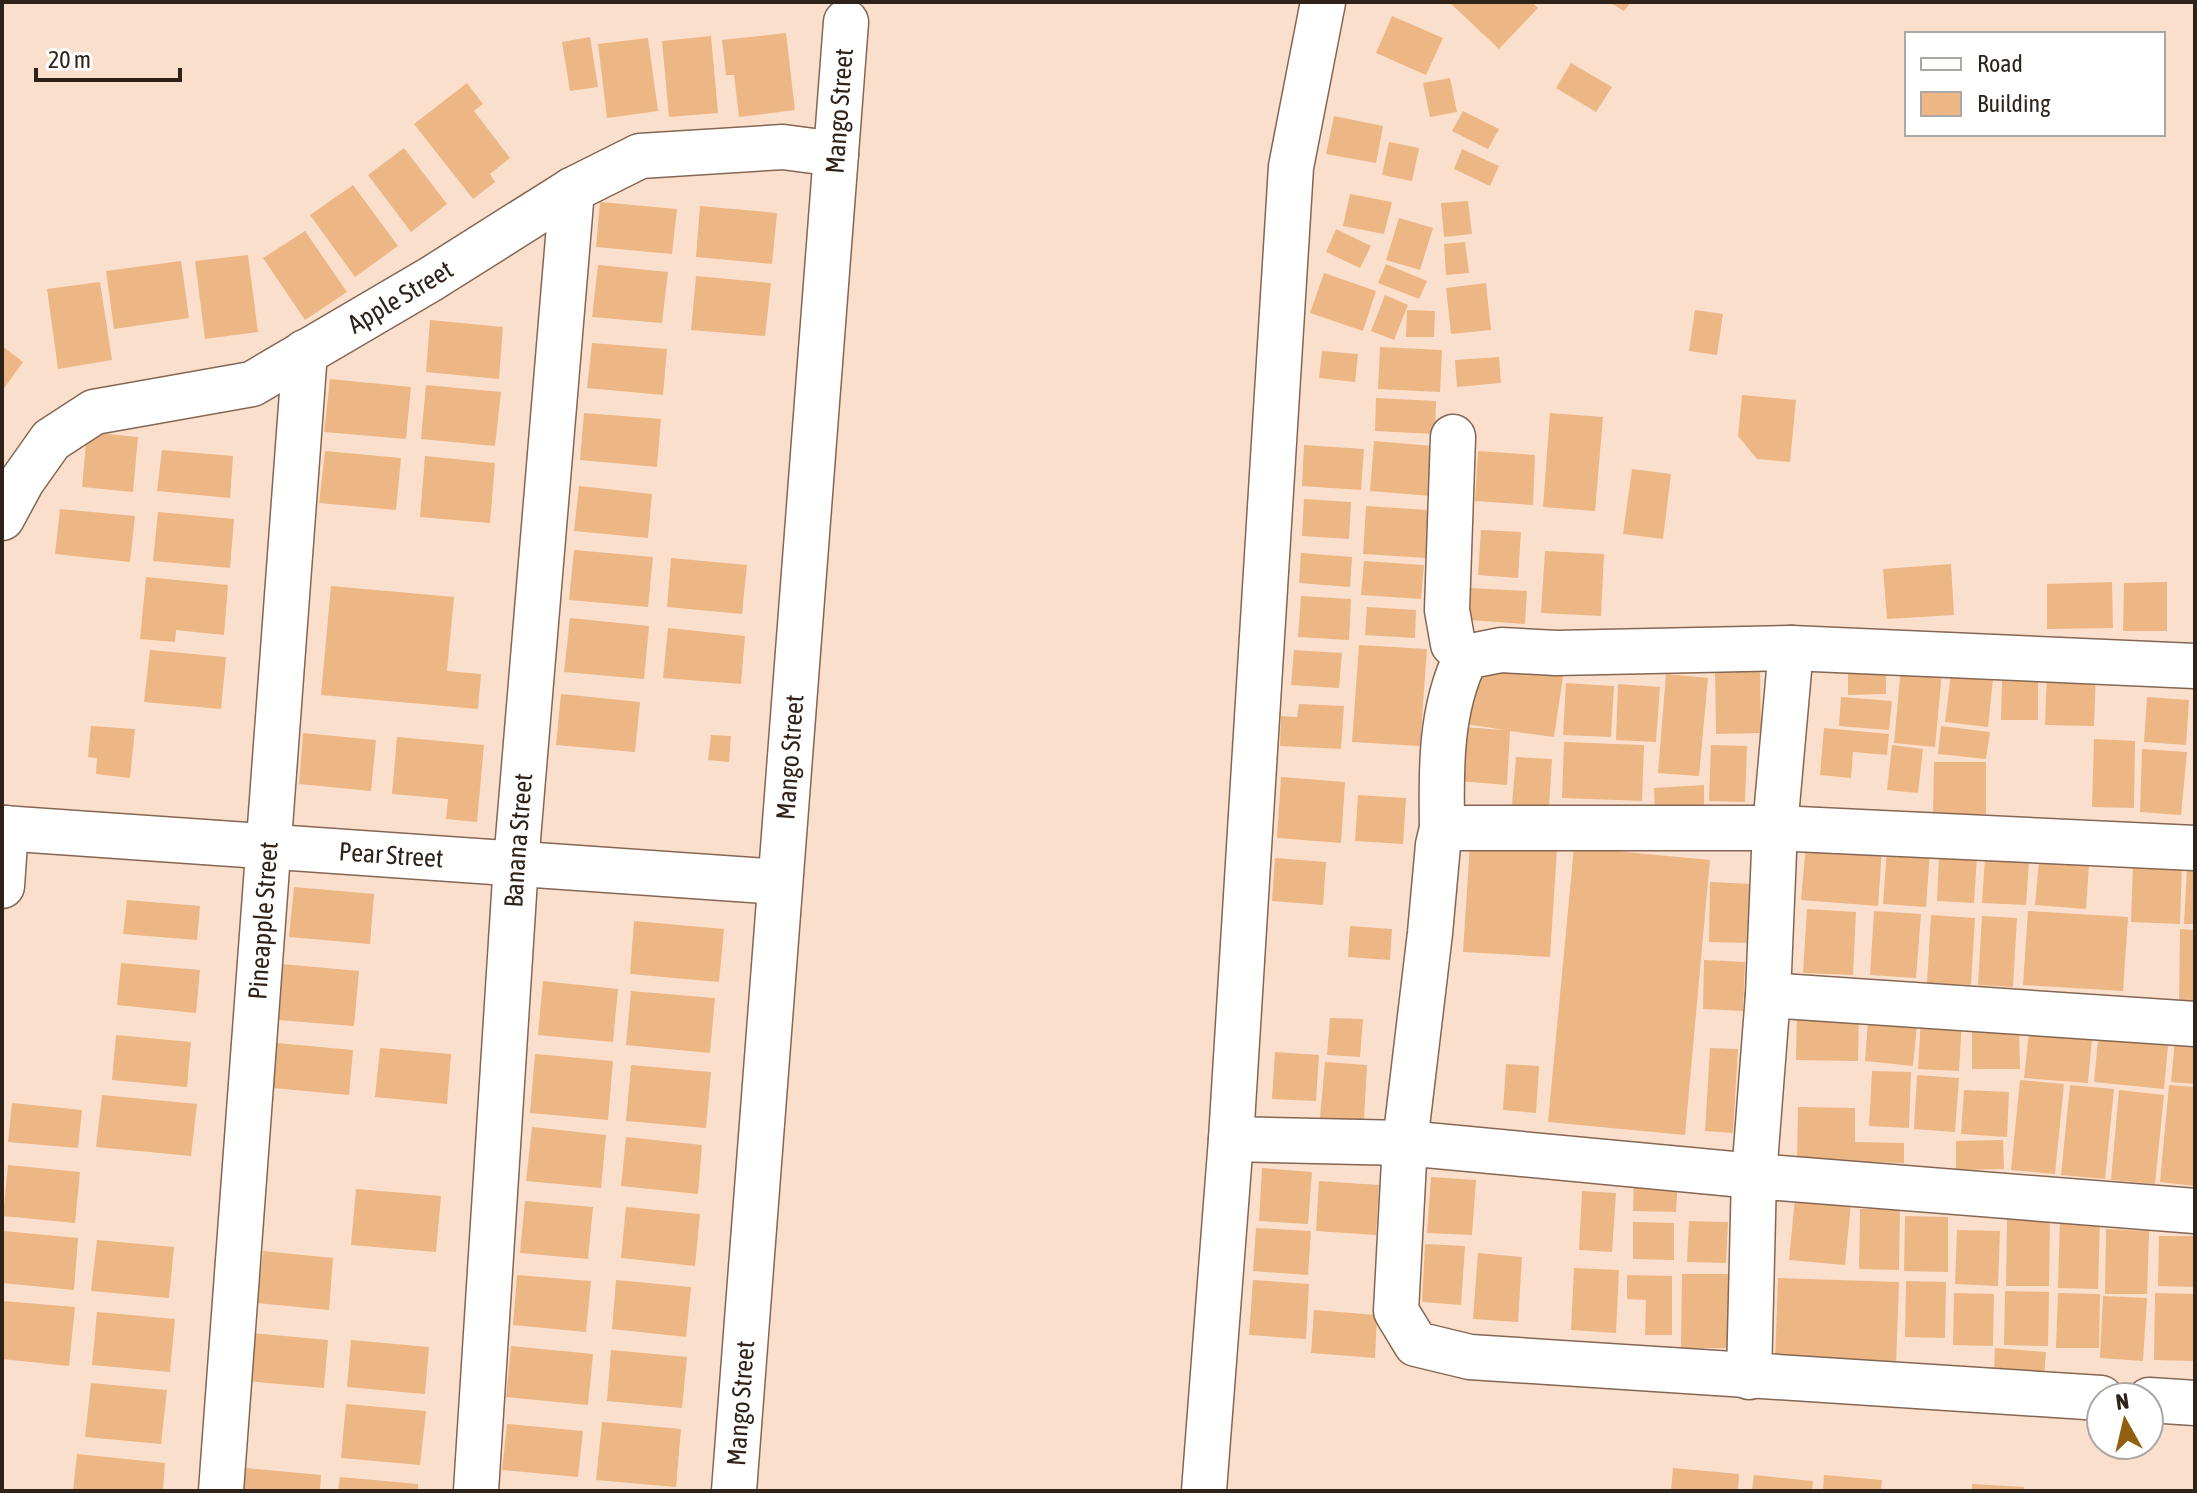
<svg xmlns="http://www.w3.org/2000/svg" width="2197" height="1493" font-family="'Asap Condensed',sans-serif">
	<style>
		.building { fill: #ecb785 }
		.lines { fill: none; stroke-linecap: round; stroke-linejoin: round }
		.minor-casing { stroke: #846652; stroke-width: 47 }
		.minor { stroke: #fff; stroke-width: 44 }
		.labels { text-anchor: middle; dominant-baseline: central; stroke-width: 6; stroke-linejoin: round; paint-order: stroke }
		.street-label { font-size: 26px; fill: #2f2219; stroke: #fff }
	</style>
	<rect width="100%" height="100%" fill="#fbdfcd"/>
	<path class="building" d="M1449,2H1532L1538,8L1499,49Z
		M1609,2H1631L1624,11Z
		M1392,16L1443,38L1426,75L1376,53Z
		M786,33L795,110L739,117L734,75H726L722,40Z
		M711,36L718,113L669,117L662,41Z
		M590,37L598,87L570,91L562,42Z
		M648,38L658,111L607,118L598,44Z
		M1571,63L1612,87L1596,112L1556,88Z
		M1450,78L1457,112L1430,117L1423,83Z
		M467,83L483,104L474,111L510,158L490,174L495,182L473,199L414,124Z
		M1463,111L1499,129L1488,149L1452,131Z
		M1334,116L1383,126L1376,163L1326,154Z
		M1389,142L1419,148L1412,181L1382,175Z
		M404,148L447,204L411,232L368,175Z
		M1462,149L1499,166L1490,186L1454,169Z
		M353,185L398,246L355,277L310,215Z
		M1350,194L1392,202L1384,234L1343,226Z
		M1468,201L1472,234L1444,237L1441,203Z
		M600,202L677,209L672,254L596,247Z
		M700,206L777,213L772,264L696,257Z
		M1399,218L1433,228L1420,270L1386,260Z
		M1336,229L1371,246L1360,268L1326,252Z
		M305,231L347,292L305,320L263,258Z
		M1465,242L1469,273L1446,275L1444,244Z
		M248,255L258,332L205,339L195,261Z
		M181,261L189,318L114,329L106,271Z
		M1386,264L1427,281L1419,299L1378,283Z
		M598,265L668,272L662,323L592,317Z
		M1324,273L1376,291L1363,331L1310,313Z
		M696,276L771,283L765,336L691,330Z
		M100,282L112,360L58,369L47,289Z
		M1486,283L1491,330L1451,334L1446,288Z
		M1385,295L1408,305L1394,340L1371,331Z
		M1407,310L1435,311L1434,337H1406Z
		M1695,310L1723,314L1717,355L1689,351Z
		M430,320L503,327L499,379L426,372Z
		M592,343L667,349L663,395L587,388Z
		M2,346L23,362L2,391Z
		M1380,347L1442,350L1440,392L1378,389Z
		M1322,351L1358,354L1355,382L1319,378Z
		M1499,357L1501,383L1457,387L1455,360Z
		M330,379L411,387L406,439L324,432Z
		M426,385L501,392L495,446L421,439Z
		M1742,395L1796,400L1790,462L1757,459L1738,436Z
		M1376,398L1436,401L1435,434L1375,431Z
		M584,413L661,419L657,467L580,460Z
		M1550,413L1603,417L1595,511L1543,507Z
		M87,432L138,437L133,492L82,487Z
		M1374,441L1434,446L1430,496L1370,491Z
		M1304,445L1364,449L1361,490L1302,486Z
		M162,450L233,456L230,498L157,491Z
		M325,451L401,458L396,510L319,503Z
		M1478,451L1535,455L1533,505L1475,501Z
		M425,456L495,463L490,523L420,517Z
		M1632,469L1671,474L1663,539L1623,534Z
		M579,486L652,494L648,538L574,531Z
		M1304,499L1351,502L1349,539L1302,536Z
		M1366,506L1429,510L1426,558L1363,554Z
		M60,509L135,516L130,562L55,554Z
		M158,512L234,519L230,568L153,561Z
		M1481,530L1521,532L1518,578L1478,575Z
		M574,550L653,557L648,607L569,600Z
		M1545,551L1604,554L1601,616L1541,613Z
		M1301,553L1352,557L1350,587L1299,583Z
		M671,558L747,565L742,614L667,607Z
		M1364,561L1424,565L1421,599L1361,595Z
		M1951,564L1954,615L1887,619L1883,569Z
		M146,577L228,585L224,635L176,630L175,642L140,639Z
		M2112,582L2113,628L2047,629V584Z
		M2167,582V631H2123L2124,583Z
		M331,586L454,597L447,671L481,674L478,709L321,695Z
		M1471,588L1527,591L1525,624L1469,620Z
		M1301,596L1351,599L1349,640L1298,637Z
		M1367,607L1416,610L1415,638L1365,635Z
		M570,618L649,626L644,679L564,672Z
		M668,628L745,636L741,684L663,678Z
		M1359,645L1427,649L1420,746L1352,742Z
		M150,650L226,657L221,709L144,702Z
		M1294,650L1342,653L1339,688L1291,685Z
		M1475,657L1564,670L1554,737L1510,731L1507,785L1458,781L1462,727L1505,730L1466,724Z
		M1901,667L1942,672L1935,747L1894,743Z
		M1760,669L1761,733L1716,734L1715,670Z
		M2047,671L2096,672L2094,726L2045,725Z
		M1886,672V694L1848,695V673Z
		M1666,674L1708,678L1699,776L1658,773Z
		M1951,674L1993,679L1988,727L1945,722Z
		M2002,680H2038V720H2001Z
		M1566,683L1614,686L1611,737L1563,735Z
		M1618,684L1660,687L1656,742L1616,740Z
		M561,694L640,702L635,752L556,745Z
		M1841,697L1892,701L1889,730L1839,726Z
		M2147,697L2189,700L2186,745L2144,742Z
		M1299,704L1344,706L1341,749L1280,746L1281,716L1297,717Z
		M91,726L135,729L130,778L96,774L97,758L88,757Z
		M1941,726L1990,732L1986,759L1938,754Z
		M1824,728L1889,734L1887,755L1853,752L1851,778L1820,775Z
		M303,733L376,740L371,791L299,784Z
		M711,735L731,736L729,762L708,760Z
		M397,737L484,745L477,822L446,819L448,799L392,794Z
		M2094,739L2135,741L2134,808L2092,807Z
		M1564,742L1644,745L1642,801L1562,798Z
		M1711,745L1747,746L1745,802L1709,801Z
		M1892,745L1923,749L1918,793L1887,790Z
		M2142,749L2187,752L2181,815L2140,812Z
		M1516,757L1552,759L1549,807L1512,805Z
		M1934,762H1986V814H1933Z
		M1281,777L1345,782L1341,843L1277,838Z
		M1704,785V810L1655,812L1654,788Z
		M1358,795L1406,798L1403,844L1355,841Z
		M1470,843L1557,849L1550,957L1463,952Z
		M1806,844L1882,849L1878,906L1801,900Z
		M1574,847L1710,860L1685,1135L1548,1122Z
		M1887,849L1930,852L1926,907L1883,904Z
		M1939,854L1977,856L1974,903L1937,901Z
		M1275,858L1326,862L1323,905L1272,901Z
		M1985,858L2029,861L2026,905L1982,903Z
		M2039,861L2089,865L2086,909L2035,905Z
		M2133,864L2182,865L2180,924L2131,922Z
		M2187,868H2195V924H2184Z
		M1710,882L1753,884L1751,943L1709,942Z
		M294,887L374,894L370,944L289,937Z
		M127,900L200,906L197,940L123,934Z
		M1807,909L1856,912L1853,975L1803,973Z
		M1874,911L1921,914L1916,978L1870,975Z
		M2028,911L2128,917L2123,991L2023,985Z
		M1931,915L1975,918L1971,985L1927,983Z
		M1982,916L2017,918L2013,987L1978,985Z
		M634,921L724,929L719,982L630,974Z
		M1350,926L1392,929L1390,960L1348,957Z
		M2180,929L2195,930V1005H2179Z
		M1704,960L1745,962L1743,1011L1703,1009Z
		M121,963L200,970L196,1013L117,1005Z
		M282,964L359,971L354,1026L278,1020Z
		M543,981L618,989L613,1042L538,1035Z
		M631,991L715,998L710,1053L626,1045Z
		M1869,1009L1918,1014L1913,1066L1865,1061Z
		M1797,1010L1859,1011L1858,1061L1796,1060Z
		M1330,1018L1363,1019L1360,1057L1327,1055Z
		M1921,1018L1962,1020L1959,1071L1918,1069Z
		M2030,1022L2093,1028L2088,1083L2024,1078Z
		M2019,1025L2020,1069H1972V1026Z
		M2099,1028L2169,1035L2164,1089L2094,1082Z
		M2176,1029L2195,1031V1084L2171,1082Z
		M116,1035L191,1042L187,1087L112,1080Z
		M277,1043L353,1050L349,1095L273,1088Z
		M380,1048L451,1054L447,1104L375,1097Z
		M1710,1048L1738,1049L1733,1133L1705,1131Z
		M1275,1052L1319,1055L1316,1101L1272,1099Z
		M535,1054L613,1061L608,1120L530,1113Z
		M1325,1062L1367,1065L1364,1120L1320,1118Z
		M1506,1064L1539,1066L1536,1113L1503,1110Z
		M631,1065L711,1072L706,1128L626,1121Z
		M1872,1071L1911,1072L1909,1128L1869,1126Z
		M1917,1075L1959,1078L1955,1132L1914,1129Z
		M2020,1080L2064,1084L2055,1174L2011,1170Z
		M2070,1085L2114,1089L2105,1179L2061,1175Z
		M2169,1085L2195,1087V1186L2160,1182Z
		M1964,1090L2009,1092L2007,1137L1961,1134Z
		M2119,1090L2164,1095L2155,1184L2111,1180Z
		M102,1095L197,1104L191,1156L96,1147Z
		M12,1103L82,1110L78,1148L8,1142Z
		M1798,1107L1855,1108V1142L1904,1143V1163L1797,1161Z
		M532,1127L606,1135L601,1188L526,1181Z
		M626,1137L702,1145L698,1194L621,1186Z
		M2003,1140L2004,1169L1956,1170V1141Z
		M8,1165L80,1172L75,1223L3,1216Z
		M1262,1168L1312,1172L1308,1224L1259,1221Z
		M1431,1177L1476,1180L1472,1235L1427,1233Z
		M1634,1177H1678L1676,1212L1633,1211Z
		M1319,1181L1379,1185L1376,1235L1316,1231Z
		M356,1189L441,1196L436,1252L351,1245Z
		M1582,1191L1616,1193L1612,1252L1579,1250Z
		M1795,1198L1851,1203L1845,1265L1789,1260Z
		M525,1201L593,1207L588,1259L520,1253Z
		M626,1207L700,1214L695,1266L621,1258Z
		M1860,1209H1900L1899,1270L1859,1269Z
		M1905,1216L1948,1217V1272L1904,1271Z
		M2060,1218L2100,1219L2098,1289L2058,1288Z
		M2007,1219L2050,1220L2049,1286H2006Z
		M1689,1221L1728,1222L1726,1263L1687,1262Z
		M1633,1222L1674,1223V1260L1633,1259Z
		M1256,1228L1311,1231L1308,1275L1253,1271Z
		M2106,1229L2149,1231L2147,1294H2105Z
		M1957,1230L2000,1231L1998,1286L1955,1284Z
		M3,1231L78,1238L74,1290L2,1283Z
		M2159,1236H2195V1287L2158,1286Z
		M97,1240L174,1247L169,1298L91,1291Z
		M1425,1244L1465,1246L1461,1305L1422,1302Z
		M263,1251L333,1258L329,1310L257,1303Z
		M1478,1253L1522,1257L1518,1322L1473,1319Z
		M1574,1268L1619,1270L1616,1333L1571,1330Z
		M1682,1274H1731L1730,1348H1681Z
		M517,1275L591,1281L586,1332L513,1325Z
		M1627,1275L1672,1276V1335H1645L1646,1300L1627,1299Z
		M1778,1278L1899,1282L1896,1366L1775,1362Z
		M616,1280L691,1287L686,1337L612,1329Z
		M1253,1280L1309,1284L1306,1339L1249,1335Z
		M1906,1281L1946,1282L1945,1338L1905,1337Z
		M2005,1291L2049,1292L2048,1346L2004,1345Z
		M1954,1293L1994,1294L1993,1346L1953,1345Z
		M2058,1293L2100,1294L2099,1348H2056Z
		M2155,1293L2195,1294L2194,1361L2154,1360Z
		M2103,1296L2147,1298L2143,1361L2100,1358Z
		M2,1301L75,1307L69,1366L2,1359Z
		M1314,1310L1377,1315L1375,1358L1311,1353Z
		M97,1312L175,1319L170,1372L92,1365Z
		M252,1333L328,1340L324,1388L247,1381Z
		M351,1340L429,1347L425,1394L347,1387Z
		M511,1346L593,1354L588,1405L506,1397Z
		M1995,1348L2046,1352L2044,1378L1994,1374Z
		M611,1350L687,1357L682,1408L607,1401Z
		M91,1383L167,1390L161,1444L85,1437Z
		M346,1404L426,1411L420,1465L341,1458Z
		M602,1422L681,1429L676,1487L596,1480Z
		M507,1424L583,1431L578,1477L502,1470Z
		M77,1454L165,1463L163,1491H73Z
		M246,1468L321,1475L320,1491H243Z
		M1673,1468L1739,1474L1738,1491H1671Z
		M1754,1475L1813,1481L1812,1491H1752Z
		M1824,1475L1882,1480L1881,1491H1823Z
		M340,1477L418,1484V1491H338Z
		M1972,1484L2024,1487V1491H1972Z"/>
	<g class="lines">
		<g class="minor-casing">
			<g id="minor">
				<path d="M1453,437L1447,610L1453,644L1466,657"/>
				<path id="s1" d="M2,518L22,481L51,440L94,412L252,384L431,279L572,190L640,156L783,147L836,154"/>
				<path id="s2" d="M2,828L780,882"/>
				<path d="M1442,828H1775L2195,848"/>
				<path d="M2,886L6,828"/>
				<path d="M1768,995L2195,1024"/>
				<path d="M1231,1139L1405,1143L1754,1176L2195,1211"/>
				<path d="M1749,1377L1754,1176L1768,995L1775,828L1791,648"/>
				<path d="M2101,1398L1470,1357L1416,1344L1396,1311L1405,1143L1430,933L1438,845L1442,828C1441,771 1440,709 1466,657L1501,650L1556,653L1791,648L2195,666"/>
				<path d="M2149,1400L2195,1403"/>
				<path id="s3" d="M221,1491L305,352"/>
				<path id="s4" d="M476,1491L516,863L572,190"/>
				<path id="s5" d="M734,1491L846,22"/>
				<path d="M1204,1491L1231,1139L1291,167L1323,2"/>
			</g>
		</g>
		<use href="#minor" class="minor"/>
	</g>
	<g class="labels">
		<g class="street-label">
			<text stroke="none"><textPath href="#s5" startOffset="1384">Mango Street</textPath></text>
			<text stroke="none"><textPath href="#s1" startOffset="476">Apple Street</textPath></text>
			<text stroke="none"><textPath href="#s5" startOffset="736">Mango Street</textPath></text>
			<text stroke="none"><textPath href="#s4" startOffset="652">Banana Street</textPath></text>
			<text stroke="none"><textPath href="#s2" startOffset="390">Pear Street</textPath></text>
			<text stroke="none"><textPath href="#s3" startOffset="572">Pineapple Street</textPath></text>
			<text stroke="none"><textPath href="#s5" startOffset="88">Mango Street</textPath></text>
		</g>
	</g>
	<rect width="2197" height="1493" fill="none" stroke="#2f2219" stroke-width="8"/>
	<rect x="1905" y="32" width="260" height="104" fill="#ffffff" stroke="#aca7a3" stroke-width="2"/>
	<rect x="1921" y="58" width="40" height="12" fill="#ffffff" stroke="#aca7a3" stroke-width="2"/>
	<text x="1977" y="72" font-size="24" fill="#2f2219">Road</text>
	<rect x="1921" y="92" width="40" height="24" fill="#ecb785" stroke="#aca7a3" stroke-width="2"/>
	<text x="1977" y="112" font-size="24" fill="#2f2219">Building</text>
	<g transform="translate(2125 1421) rotate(352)"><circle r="38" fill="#ffffff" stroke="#aca7a3" stroke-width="2"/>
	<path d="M0-6L14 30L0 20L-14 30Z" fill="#91600f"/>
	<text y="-12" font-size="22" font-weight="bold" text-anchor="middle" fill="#2f2219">N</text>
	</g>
	<path d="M36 68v12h144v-12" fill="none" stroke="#2f2219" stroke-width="4"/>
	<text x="48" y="68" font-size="24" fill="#2f2219" stroke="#ffffff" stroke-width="6" paint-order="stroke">20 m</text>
</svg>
